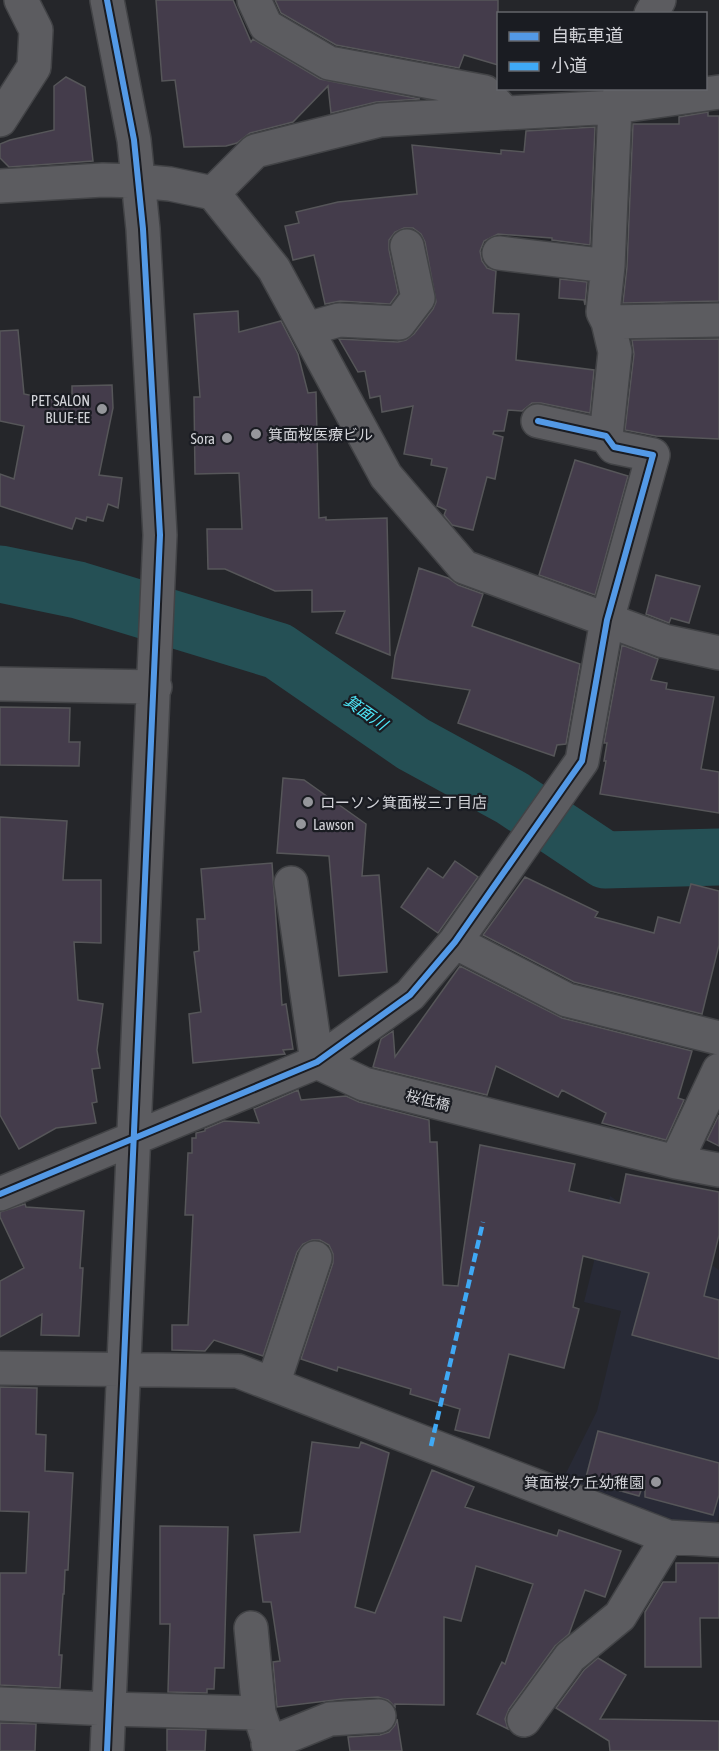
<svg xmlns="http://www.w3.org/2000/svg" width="719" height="1751" font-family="'Asap Condensed','Noto Sans JP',sans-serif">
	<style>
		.built { fill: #282a36 }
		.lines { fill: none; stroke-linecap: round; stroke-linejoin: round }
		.river { stroke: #255055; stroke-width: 57 }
		.building { fill: #443c4b; stroke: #565659; stroke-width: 1.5 }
		.minor-casing { stroke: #424346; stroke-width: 36 }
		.minor { stroke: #5c5c60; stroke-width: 33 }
		.quiet { stroke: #3fa9f5; stroke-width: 4.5; stroke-dasharray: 9 4.5; stroke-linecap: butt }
		.cycleway-casing { stroke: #1a1c22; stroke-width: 10 }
		.cycleway { stroke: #5399e6; stroke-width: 6 }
		.poi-dot { fill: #95969b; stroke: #1a1c22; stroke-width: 2 }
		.labels { text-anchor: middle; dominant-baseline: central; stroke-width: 4.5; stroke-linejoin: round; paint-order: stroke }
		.poi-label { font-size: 15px; fill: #d2d3d8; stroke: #1a1c22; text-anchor: end }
		.street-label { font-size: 15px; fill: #d2d3d8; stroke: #1a1c22 }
		.water-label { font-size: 16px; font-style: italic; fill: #4ce4f5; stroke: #1a1c22 }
	</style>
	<rect width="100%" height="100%" fill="#25262a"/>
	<path class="built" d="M610,1196L719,1270V1513L718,1520L709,1529L651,1517L562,1481L597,1411L621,1311L584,1302Z"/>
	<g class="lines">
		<path class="river" d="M0,574L78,590L278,651L413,744L512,798L605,860L719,857"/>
	</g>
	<path class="building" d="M156,0H233L251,42L253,39L320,79L420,99L376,102L331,113L328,86L293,122L250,133L237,143L226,146L184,147L175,80L162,81Z
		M275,0H498V65L464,55L459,68L336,45L281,13Z
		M66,77L85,87L93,161L9,167L0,158V144L10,140L54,130V86Z
		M708,112V116H719V301L623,303L627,267L633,124H679V117Z
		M595,127L590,245L552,240V238L498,234L484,241L480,251L482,261L487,268L496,271L493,313L519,314L516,360L594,370L590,413L541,403H532L522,411L508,410L504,431H494L493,434L503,437L495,479L487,477L473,530L452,525L444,515L446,510L437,506L447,468L431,465L432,459L404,454L413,406L382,412L380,396L370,398L365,371L358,372L339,339L398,342L406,340L414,334L433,309L436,302L425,242L421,234L413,228H404L395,232L389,240V250L398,293L390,304L340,301L325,304L314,255L293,260L285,226L299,223L296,212L338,202L417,194L412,145L501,154V150L524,152L526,131Z
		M560,279L587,282L585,305L584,300L559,298Z
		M238,311L239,332L281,321L298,354L308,393L316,392L319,518L326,517V520L387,518L390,655L336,633L345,611L312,612V590L275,591L225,569H208L207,529H242L239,473L195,474L194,397H200L194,314Z
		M18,330L24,394L72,404V386L112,385L113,408L99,475L122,478L118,508L108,504L103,521L87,517L86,521L76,518L72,529L0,506V474L14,479L24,426L0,421V331Z
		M719,339V439L656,436L625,430L634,354L632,340Z
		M575,460L628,476L595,595L539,575Z
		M419,568L448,578L458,585L483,594L472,626L580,664L566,744L557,745L554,756L458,723L470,690L392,678L395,656Z
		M656,575L700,586L689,623L671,618L669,623L646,614Z
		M622,645L658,659L651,680L667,683L666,689L714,697L701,769L719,772V813L600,794L606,761H604L607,743H604Z
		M0,707L70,708L69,742H80L79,766L0,765Z
		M283,778L304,780L366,824L362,876L379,875L387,972L339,976L329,856L277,853Z
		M0,817L67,821L63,880H101V943L74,942L78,1000L103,1004L97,1050L100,1068L92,1069L97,1102L92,1103L96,1123L56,1128L19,1149L0,1115Z
		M455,861L478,877L438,933L401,907L428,868L443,878Z
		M272,863L282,1005L286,1004L293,1049L283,1050L285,1054L193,1063L189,1014L201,1012L194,952L199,951L197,919H205L201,869Z
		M525,877L598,912L595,917L654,933L658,917L680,923L691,884L719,891V945L702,1014L574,982L483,935Z
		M460,966L562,1018L692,1051L678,1098L684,1100L666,1140L602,1123L606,1113L562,1090L558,1097L496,1066L487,1095L373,1067L381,1039L393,1031L395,1057Z
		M298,1090L301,1100L346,1096L359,1102L429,1120L430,1142H437L443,1285L458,1286L480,1145L575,1164L569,1191L620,1203L626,1174L719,1192V1235L704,1296L719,1300V1359L632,1335L649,1273L583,1256L573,1307L579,1309L564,1368L509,1354L489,1438L455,1430L460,1409L410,1394L411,1389L338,1367L337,1371L301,1359L333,1263V1254L329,1245L320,1240H312L303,1244L297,1252L263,1356L214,1340L205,1351L172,1350V1325H188L193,1215H185L188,1153H192V1138H196V1133L205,1131V1129L224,1121L259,1123L254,1109Z
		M719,1115V1146L707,1140Z
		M25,1204L26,1207L84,1211L80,1268H83L79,1336L41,1335L42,1314L0,1337V1281L24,1268L0,1217V1212Z
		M0,1387L37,1388L36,1434L46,1435L45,1471L73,1473L68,1570H65L64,1594H63L59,1655H62L60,1688L0,1685V1573H26L29,1512L0,1511Z
		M598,1431L719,1463V1495L713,1515L645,1497V1480L639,1496L585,1481Z
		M312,1442L359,1448L361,1442L389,1453L355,1607L375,1613L432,1470L474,1487L465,1507L557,1536L559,1530L621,1551L605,1597L585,1590L569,1634L555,1646L509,1709L505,1719L508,1729L477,1714L502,1662L505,1664L533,1584L476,1566L461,1621L444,1617V1705L395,1704V1707L388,1700L378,1697L343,1699L277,1707L273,1662L280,1661L271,1602H263L254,1535L300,1532Z
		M160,1526L228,1527L224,1668H215L214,1689H207V1693L168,1692L170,1624H160Z
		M676,1563H719V1618H700L701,1667H645V1612L663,1582H676Z
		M598,1658L626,1675L600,1719L719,1721V1751H610L609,1741L556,1708L584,1670Z
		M397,1719L402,1751H350L348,1737L380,1735L389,1732L395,1725Z
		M0,1723L36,1724L35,1751H0Z
		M167,1729L206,1730L205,1751H167Z"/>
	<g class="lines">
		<g class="minor-casing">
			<path id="minor" d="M107,0L134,140L143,229L160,535L107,1751
				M254,0L266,26L329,63L485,92L504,112
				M651,14L659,0
				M0,120L34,67L36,30L21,0
				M0,186L103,180L138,181L170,184L213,193L274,269L386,476L464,567L664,641L719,653
				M213,193L255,151L380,120L615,107L719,92
				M499,253L608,266
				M608,322L719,320
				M307,329L339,320L399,323L418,298L407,246
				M606,436L615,352L608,322L603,312L608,266L615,107L622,88
				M0,684L155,687
				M291,883L317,1062L364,1084L676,1162L719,1170
				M455,942L567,1000L719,1038
				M676,1162L719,1070
				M0,1194L317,1062L410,995L455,942L570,778L582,761L607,620L653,455L614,447L606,436L538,421
				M0,1368L238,1371L668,1537L719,1540
				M273,1384L315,1258
				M251,1628L259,1713L272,1751
				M0,1704L109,1709L259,1713
				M524,1720L570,1657L620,1616L668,1537
				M268,1744L330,1719L379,1716"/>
		</g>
		<use href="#minor" class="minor"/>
		<path class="quiet" d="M431,1446L483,1222"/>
		<g class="cycleway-casing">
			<path id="cycleway" d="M107,0L134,140L143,229L160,535L107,1751
				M0,1194L317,1062L410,995L455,942L570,778L582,761L607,620L653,455L614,447L606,436L538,421"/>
		</g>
		<use href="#cycleway" class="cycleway"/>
	</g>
	<g class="poi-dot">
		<circle cx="102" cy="409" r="6"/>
		<circle cx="256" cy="434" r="6"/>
		<circle cx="227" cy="438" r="6"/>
		<circle cx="308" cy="802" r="6"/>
		<circle cx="301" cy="824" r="6"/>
		<circle cx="656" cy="1482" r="6"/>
	</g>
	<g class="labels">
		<g class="poi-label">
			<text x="90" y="400">PET SALON<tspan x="90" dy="17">BLUE-EE</tspan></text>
			<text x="268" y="434" text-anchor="start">箕面桜医療ビル</text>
			<text x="215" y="438">Sora</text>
			<text x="320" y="802" text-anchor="start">ローソン 箕面桜三丁目店</text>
			<text x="313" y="824" text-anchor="start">Lawson</text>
			<text x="644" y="1482">箕面桜ケ丘幼稚園</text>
		</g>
		<g class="street-label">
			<text transform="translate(428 1100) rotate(14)">桜低橋</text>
		</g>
		<g class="water-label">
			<text transform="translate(366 712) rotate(35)">箕面川</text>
		</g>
	</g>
	<rect x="497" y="12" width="210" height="78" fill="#1a1c22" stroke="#64656b" stroke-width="1.5"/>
	<rect x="509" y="32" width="30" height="9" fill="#5399e6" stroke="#64656b" stroke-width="1.5"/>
	<text x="551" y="42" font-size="18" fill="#d2d3d8">自転車道</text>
	<rect x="509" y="62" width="30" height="9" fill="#3fa9f5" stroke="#64656b" stroke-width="1.5"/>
	<text x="551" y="72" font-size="18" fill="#d2d3d8">小道</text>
</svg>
